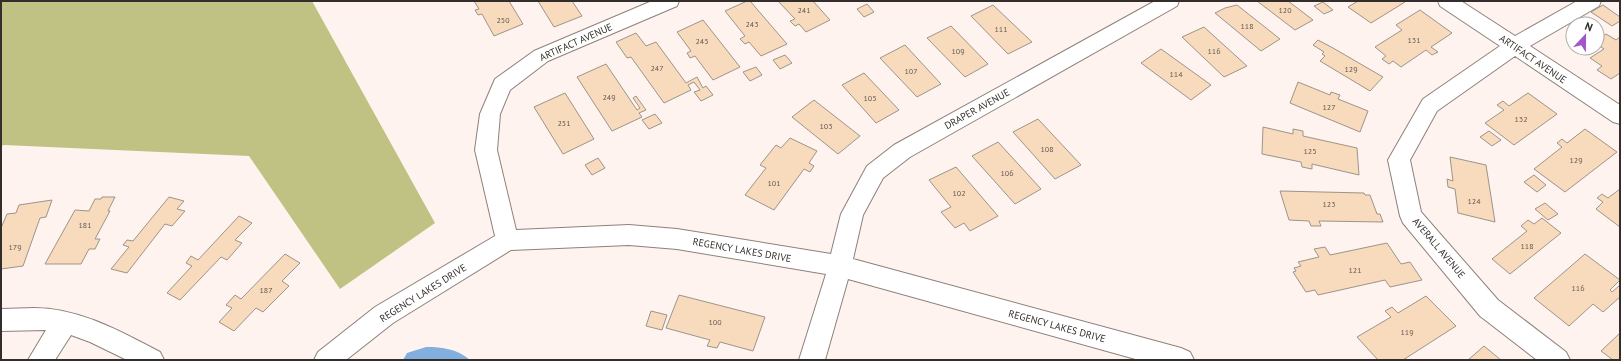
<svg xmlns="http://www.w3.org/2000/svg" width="1621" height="361" font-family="'PT Sans',sans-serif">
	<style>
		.forest { fill: #bfc283 }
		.water { fill: #82afde }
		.building { fill: #f8dabd; stroke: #9d948b }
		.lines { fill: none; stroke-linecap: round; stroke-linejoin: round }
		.street-casing { stroke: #8d817b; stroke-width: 2 }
		.street { fill: #fff; fill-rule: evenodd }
		.labels { text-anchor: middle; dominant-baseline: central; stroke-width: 3; stroke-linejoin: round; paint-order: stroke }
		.number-label { font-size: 8px; fill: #645950 }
		.street-label { font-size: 10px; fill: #332e2b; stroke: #fff }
	</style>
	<rect width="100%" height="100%" fill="#fef3ee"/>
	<path class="forest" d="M1,1H312L435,223L340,289L249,156L4,145L1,146Z"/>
	<path class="water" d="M426,347C443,347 457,349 470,360H403L407,353Z"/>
	<path class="building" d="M474,1H509L523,24L494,36L482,14L478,15L475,10L479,9Z
		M538,1H572L582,16L554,27Z
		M747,1H750L787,44L761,56L749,42L745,44L740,39L745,36L725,11Z
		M778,1H813L830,20L806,32L799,24L795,26L790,21L795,19Z
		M1257,1H1288L1313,20L1295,30Z
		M1358,1H1404L1405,2L1371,23L1348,7Z
		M1323,2L1333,10L1324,14L1314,6Z
		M867,4L874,12L864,17L857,9Z
		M993,5L1032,42L1008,54L971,16Z
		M1237,5L1280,39L1261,51L1215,13L1225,8Z
		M1603,5L1620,17V21L1612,26L1591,12Z
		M1420,10L1452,33L1431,47L1438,52L1432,55L1426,50L1401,67L1393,61L1389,64L1382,59L1386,56L1375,47L1402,30L1396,25Z
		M703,20L740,67L713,80L695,56L690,58L687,53L691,51L677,32Z
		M951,26L988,64L965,77L927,38Z
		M1204,27L1247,66L1224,77L1182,37Z
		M636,33L646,46L656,42L686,83L697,77L703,88L706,86L713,95L701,101L694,92L700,90L694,82L688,85L691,90L664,103L631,57L627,58L616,42Z
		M1606,34L1616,40L1620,37V73L1611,79L1597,70L1602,66L1590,58L1604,49L1597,44V41Z
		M1318,40L1333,48L1383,77L1370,91L1320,61L1325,56L1322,54L1324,52L1313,45Z
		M905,45L941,84L917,97L880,58Z
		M1161,49L1211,85L1191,100L1141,63Z
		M785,55L792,63L780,69L773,60Z
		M606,64L637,110L640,108L633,98L636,96L646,110L639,113L642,117L612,131L577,77Z
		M756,67L762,75L750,81L743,72Z
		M864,73L899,110L876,123L842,85Z
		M1298,82L1330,95L1331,92L1340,95L1338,99L1368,111L1360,132L1290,103Z
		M565,93L594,139L563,154L534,107Z
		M1528,93L1557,114L1514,145L1485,123L1504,110L1497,105L1503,101L1509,106Z
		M814,100L860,136L838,154L792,117Z
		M655,114L662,123L649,129L642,120Z
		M1038,119L1081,165L1055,179L1013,132Z
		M1263,127L1293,134V129L1303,131V136L1357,148L1359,175L1312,164V169L1302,167L1301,162L1262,154Z
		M1585,129L1617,152L1565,192L1534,169L1562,147L1557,143L1562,139L1567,143Z
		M1489,131L1501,140L1492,146L1480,137Z
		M790,138L817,151L809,163L814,166L810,172L804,169L774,210L745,195L766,168L760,165L776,145L781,148Z
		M998,142L1041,189L1015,204L972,156Z
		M1450,157L1486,165L1495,222L1458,213L1455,189L1448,187L1447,179L1453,181Z
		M598,158L605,168L592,175L585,165Z
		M956,167L998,216L970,231L964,223L955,228L941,212L951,207L929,180Z
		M1534,175L1546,185L1537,192L1524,182Z
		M1620,189V227L1596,209L1603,202L1597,198L1602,194L1608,198Z
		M1280,191L1364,193L1365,195H1370L1377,214H1380L1383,222L1319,221L1321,226H1311L1309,221L1289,220Z
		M102,197H115L108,211H110L95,239H100L95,249H89L81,264H45L75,210L89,211L95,199H101Z
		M169,197L184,201L177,209L185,211L172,226L165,224L127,273L111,269L129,247L123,245L127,240L133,241Z
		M52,200L46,217L40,218L23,266L1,269V228L7,214L16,213L19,205Z
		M1545,203L1558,214L1548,220L1535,209Z
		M239,216L252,223L235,240L242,243L227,260L221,257L180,300L167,293L192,266L186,263L191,256L198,260Z
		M1542,218L1561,233L1510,274L1492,259L1527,231L1521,226L1528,220L1534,224Z
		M1387,243L1401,264L1410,262L1422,280L1390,287L1385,280L1318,295L1315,290L1306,292L1293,272L1296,271L1294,268L1301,266L1298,262L1319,257L1314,249L1325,247L1330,255Z
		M285,254L300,263L282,281L289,286L263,312L256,308L234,331L219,322L232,308L226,305L235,295L241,299Z
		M1585,254L1620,280L1610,290L1612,292L1619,286L1620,287V297L1603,312L1593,304L1569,326L1534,298Z
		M679,295L765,317L753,351L720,342L717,348L707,346L710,340L666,328Z
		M1426,296L1456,326L1403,360H1378L1357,337L1391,317L1385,311L1392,307L1398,313Z
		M651,311L667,315L662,330L646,326Z
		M1620,333V360H1613L1601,351Z
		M1484,346L1501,360H1468Z"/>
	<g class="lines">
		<g class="street-casing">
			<path id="street" d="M652,1H679L677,6L548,61L510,90L500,114L497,150L516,230L629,225L677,229L831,254L841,214L867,166L894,145L1155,1H1179L1177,6L910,157L883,178L863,215L853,259L1181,348L1190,352L1194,360H1139L848,279L825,360H799L826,274L677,249L629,245L511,250L393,323L346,360H314L318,352L375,307L495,236L475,150L480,114L495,79L534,51Z
				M1438,1H1461L1515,36L1577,1H1601L1599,6L1530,46L1620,105V124L1613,122L1515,56L1437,111L1410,160L1421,212L1498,300L1566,352L1570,360H1537L1480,316L1403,223L1400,216L1388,160L1423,99L1500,46L1440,6Z
				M34,308C79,308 120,331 160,352L164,360H127L90,342L71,335L55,360H28L46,330L1,331V309Z"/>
		</g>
		<use href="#street" class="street"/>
	</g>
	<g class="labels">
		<g class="number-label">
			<text x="804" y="10">241</text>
			<text x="1285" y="10">120</text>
			<text x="503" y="20">250</text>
			<text x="752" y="24">243</text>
			<text x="1247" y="26">118</text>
			<text x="1001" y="29">111</text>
			<text x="1414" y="40">131</text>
			<text x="702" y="41">245</text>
			<text x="958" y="51">109</text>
			<text x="1214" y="51">116</text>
			<text x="657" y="68">247</text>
			<text x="1351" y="69">129</text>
			<text x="911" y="71">107</text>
			<text x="1176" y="74">114</text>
			<text x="609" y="97">249</text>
			<text x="870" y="98">105</text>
			<text x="1329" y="107">127</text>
			<text x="1521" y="119">132</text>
			<text x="564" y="123">251</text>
			<text x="826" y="126">103</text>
			<text x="1047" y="149">108</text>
			<text x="1310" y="151">125</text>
			<text x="1576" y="160">129</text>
			<text x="1007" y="173">106</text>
			<text x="774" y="183">101</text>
			<text x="959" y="193">102</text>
			<text x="1474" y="201">124</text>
			<text x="1329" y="204">123</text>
			<text x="85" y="225">181</text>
			<text x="1527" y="246">118</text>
			<text x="15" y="247">179</text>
			<text x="1355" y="270">121</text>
			<text x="1578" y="288">116</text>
			<text x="266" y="290">187</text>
			<text x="715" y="322">100</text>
			<text x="1407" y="332">119</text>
		</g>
		<g class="street-label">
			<text transform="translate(576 42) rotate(-24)">ARTIFACT AVENUE</text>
			<text transform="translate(1533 59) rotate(34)">ARTIFACT AVENUE</text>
			<text transform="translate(977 109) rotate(-29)">DRAPER AVENUE</text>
			<text transform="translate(1439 248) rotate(50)">AVERALL AVENUE</text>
			<text transform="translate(742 250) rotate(10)">REGENCY LAKES DRIVE</text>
			<text transform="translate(423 293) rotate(-32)">REGENCY LAKES DRIVE</text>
			<text transform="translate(1057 326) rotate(15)">REGENCY LAKES DRIVE</text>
		</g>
	</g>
	<rect width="1621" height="361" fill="none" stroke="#332e2b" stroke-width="4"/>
	<g transform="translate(1585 36) rotate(22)"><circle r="19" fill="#ffffff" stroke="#adabaa"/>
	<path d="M0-3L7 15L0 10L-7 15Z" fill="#a256c8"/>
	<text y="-6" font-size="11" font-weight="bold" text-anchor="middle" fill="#332e2b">N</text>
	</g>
</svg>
